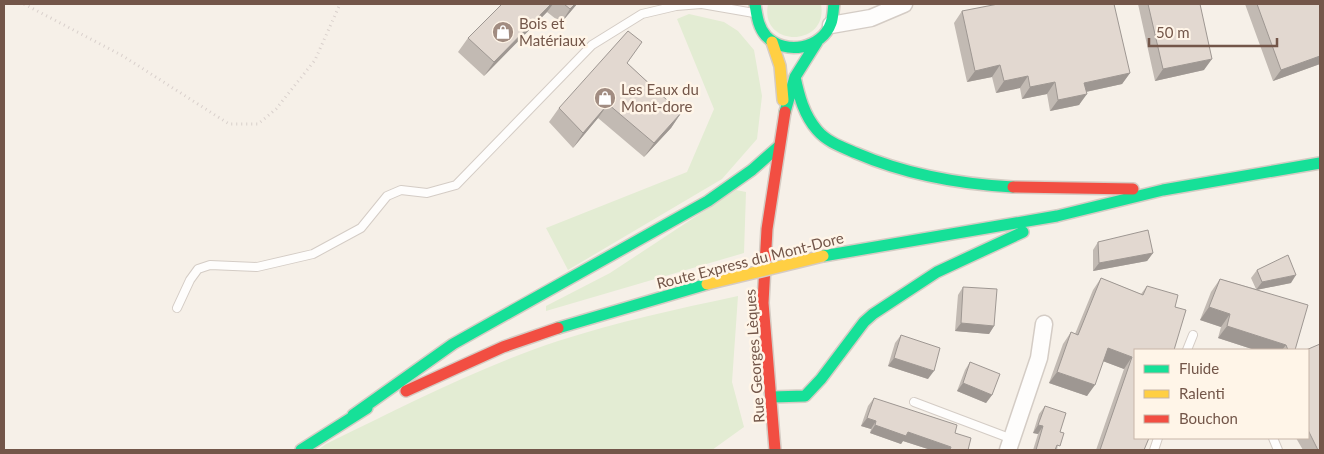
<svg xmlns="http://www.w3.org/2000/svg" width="1324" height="454" font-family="Lato,sans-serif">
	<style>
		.green { fill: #e3ecd3 }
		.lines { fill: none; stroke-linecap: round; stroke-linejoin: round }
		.lane-casing { stroke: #d4ccc5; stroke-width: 10 }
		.street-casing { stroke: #d4ccc5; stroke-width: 19 }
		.fast-casing { stroke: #d5ccc4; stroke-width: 14 }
		.slow-casing { stroke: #d5ccc4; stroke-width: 14 }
		.jam-casing { stroke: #d5ccc4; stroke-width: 14 }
		.path { stroke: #d9d0cc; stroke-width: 3; stroke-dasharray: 1 4; stroke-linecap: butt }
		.lane { stroke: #fefdfc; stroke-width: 8 }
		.street { stroke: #fefdfc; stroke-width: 16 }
		.fast { stroke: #16e098; stroke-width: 11 }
		.slow { stroke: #ffcf43; stroke-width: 11 }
		.jam { stroke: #f24e42; stroke-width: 11 }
		.slow-bridge-casing { stroke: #d5cbc5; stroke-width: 14; stroke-linecap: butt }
		.slow-bridge { stroke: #ffcf43; stroke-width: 11 }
		.wall { fill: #c2bab3 }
		.shaded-wall { fill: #9e9792 }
		.building { fill: #e2d8d0; stroke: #9e9792 }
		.labels { text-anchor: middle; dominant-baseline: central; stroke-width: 5; stroke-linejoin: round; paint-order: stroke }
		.poi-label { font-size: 15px; fill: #735649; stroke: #fff5e8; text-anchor: start }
		.street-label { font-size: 15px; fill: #735649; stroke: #fff5e8 }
	</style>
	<rect width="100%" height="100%" fill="#f6f0e8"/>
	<path class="green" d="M768,4H821C829,48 759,48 768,4Z
		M689,14L724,22L738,31L754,50L762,96L757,139L722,179L568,270L546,228L687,172L714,109L677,19Z
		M736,190L746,192L744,253L546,311V306L610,273Z
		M738,296L732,382L744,427L712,450H318L326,444C402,407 477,368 558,341C617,322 677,309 738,296Z"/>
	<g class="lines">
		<g class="lane-casing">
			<path id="lane" d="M702,4L754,13
				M177,308L190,280L198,269L210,265L257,267L313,254L361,228L387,196L401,190L427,193L456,185L592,45L642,14L676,6L701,4
				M1187,350L1193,335
				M914,402L1012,439
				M1273,438L1278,450
				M1154,450L1158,438"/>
		</g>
		<g class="street-casing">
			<path id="street" d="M831,25L871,18L904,4
				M1008,450L1039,358L1044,324"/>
		</g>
		<g class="fast-casing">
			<path id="fast" d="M755,4C757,16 758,27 766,36C785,56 822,49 831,23C833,18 833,10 834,4
				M795,77C799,96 804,115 817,130C827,142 842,147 856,153C907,175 958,184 1013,187
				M785,112L795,77L817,42
				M823,256L1057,216L1163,190L1320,163
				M558,328L707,284
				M772,397L805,396L821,379L864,322L873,314L937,272L1023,232
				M353,415L453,344L708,201L752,170L778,147
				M301,450L367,408"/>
		</g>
		<g class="slow-casing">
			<path id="slow" d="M772,42L780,66L783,100"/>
		</g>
		<g class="jam-casing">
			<path id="jam" d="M1013,187L1133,189
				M406,391L503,347L558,328
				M775,450L763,303L767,229L785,112"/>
		</g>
		<path class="path" d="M24,4L123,56L229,124H258L276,109L315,60L340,4"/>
		<use href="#lane" class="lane"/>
		<use href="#street" class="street"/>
		<use href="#fast" class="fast"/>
		<use href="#slow" class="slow"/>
		<use href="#jam" class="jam"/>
		<g class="slow-bridge-casing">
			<path id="slow-bridge" d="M707,284L823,256"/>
		</g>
		<use href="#slow-bridge" class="slow-bridge"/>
	</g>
	<path class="wall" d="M502,4H577L561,23L547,12L484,76L458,52L468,38Z
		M1138,4H1200L1204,70L1155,81Z
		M1245,4H1320V64L1273,81Z
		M962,11L1130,73L1122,84L1086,92L1079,105L1050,111L1047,94L1022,99L1020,88L996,93L992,77L967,82L954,23Z
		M627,63L681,113L671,128L644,157L598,118L573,148L549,122L559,108Z
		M1098,242L1153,253L1147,261L1093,271V250Z
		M1257,270L1291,283L1256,290L1295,350H1255L1218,338L1221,327L1200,320L1211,292L1220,279L1256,289L1251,278Z
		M1101,278L1141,294L1147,286L1135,350L1144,450H1096L1124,369L1103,361L1087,396L1049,383L1063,344L1071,332L1075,334L1093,290Z
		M963,287L994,326L989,334L955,331L958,295Z
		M901,335L928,379L888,366L895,343Z
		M1308,350L1320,450H1303L1296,438H1308Z
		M970,362L992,395L986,403L957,391L965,370Z
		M874,398L955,433L968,450H931L903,441L901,444L870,433L871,429L861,426L868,406Z
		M1045,406L1060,432L1057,450H1033L1038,434L1033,433L1039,414Z"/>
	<path class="shaded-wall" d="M551,4H553L547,12L484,76L494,62Z
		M575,4H577L561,23L570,9Z
		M1320,56V64L1273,81L1281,70Z
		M1212,59L1204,70L1155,81L1163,69Z
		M1000,65L992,77L967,82L975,71Z
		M1130,73L1122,84L1076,94L1084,83Z
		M1028,76L1020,88L996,93L1004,81Z
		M1055,82L1047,94L1022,99L1030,87Z
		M1087,94L1079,105L1050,111L1058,100Z
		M608,104L598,118L573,148L583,133Z
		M681,113L671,128L644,157L654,143Z
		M1153,253L1147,261L1093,271L1099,263Z
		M1296,275L1291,283L1256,290L1262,282Z
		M1209,307L1230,314L1221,327L1200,320Z
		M961,323L994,326L989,334L955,331Z
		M1227,326L1286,345L1282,350H1255L1218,338Z
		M1108,348L1132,357L1124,369L1100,360Z
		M894,358L934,371L928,379L888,366Z
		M1057,372L1095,385L1087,396L1049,383Z
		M963,383L992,395L986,403L957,391Z
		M867,418L876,421L871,429L861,426Z
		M875,425L908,432L951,447L949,450H931L903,441L901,444L870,433Z
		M1038,425L1043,426L1038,434L1033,433Z"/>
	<path class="building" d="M502,4H551L494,62L468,38Z
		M564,4H575L570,9Z
		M998,4H1114L1130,73L1084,83L1087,94L1058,100L1055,82L1030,87L1028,76L1004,81L1000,65L975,71L962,11Z
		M1148,4H1200L1212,59L1163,69Z
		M1257,4H1320V56L1281,70Z
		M628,31L642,42L627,63L681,113L654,143L608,104L583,133L559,108Z
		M1148,230L1153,253L1099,263L1098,242Z
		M1288,255L1296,275L1262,282L1257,270Z
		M1101,278L1143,295L1147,286L1178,295L1175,307L1186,310L1174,350H1135V438H1149L1144,450H1100L1132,357L1108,348L1095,385L1057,372L1071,332L1078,335Z
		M1220,279L1308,305L1295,350H1288L1286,345L1227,326L1230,314L1209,307Z
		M963,287L997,289L994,326L961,323Z
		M901,335L940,348L934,371L894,358Z
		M1320,344V450H1318L1308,430V350H1306Z
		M970,362L1000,374L992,395L963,383Z
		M874,398L957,425L955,433L971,438L968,450H950L951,447L908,432L906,436L875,425L876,421L867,418Z
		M1045,406L1066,413L1060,432L1064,433L1060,446L1057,445L1055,450H1036L1043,426L1038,425Z"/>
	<defs>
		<g id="shop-disc" transform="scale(1.125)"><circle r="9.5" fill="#a18c81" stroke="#fff5e8"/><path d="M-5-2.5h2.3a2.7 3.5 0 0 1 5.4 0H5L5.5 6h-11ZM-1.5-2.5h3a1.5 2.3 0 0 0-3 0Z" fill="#fff"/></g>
	</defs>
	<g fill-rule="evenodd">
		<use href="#shop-disc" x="503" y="32"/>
		<use href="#shop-disc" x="605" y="98"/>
	</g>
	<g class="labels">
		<g class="poi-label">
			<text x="519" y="23">Bois et<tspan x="519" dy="17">Matériaux</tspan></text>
			<text x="621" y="89">Les Eaux du<tspan x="621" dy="17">Mont-dore</tspan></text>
		</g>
		<g class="street-label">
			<text transform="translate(750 260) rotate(-14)">Route Express du Mont-Dore</text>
			<text transform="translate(754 356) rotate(-94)">Rue Georges Lèques</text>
		</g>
	</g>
	<rect width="1324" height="454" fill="none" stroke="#735649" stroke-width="10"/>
	<rect x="1134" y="349" width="175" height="90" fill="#fff5e8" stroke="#c7b5a8"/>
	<rect x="1144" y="365" width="25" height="8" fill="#16e098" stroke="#c7b5a8"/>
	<text x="1179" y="374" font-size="15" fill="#735649">Fluide</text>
	<rect x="1144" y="390" width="25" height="8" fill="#ffcf43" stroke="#c7b5a8"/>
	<text x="1179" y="399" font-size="15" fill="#735649">Ralenti</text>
	<rect x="1144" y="415" width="25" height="8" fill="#f24e42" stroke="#c7b5a8"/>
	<text x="1179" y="424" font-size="15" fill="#735649">Bouchon</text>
	<path d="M1149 38v8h128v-8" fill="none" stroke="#735649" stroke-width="2.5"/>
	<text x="1156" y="38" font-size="15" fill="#735649" stroke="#fff5e8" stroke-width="4" paint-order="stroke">50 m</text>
</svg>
